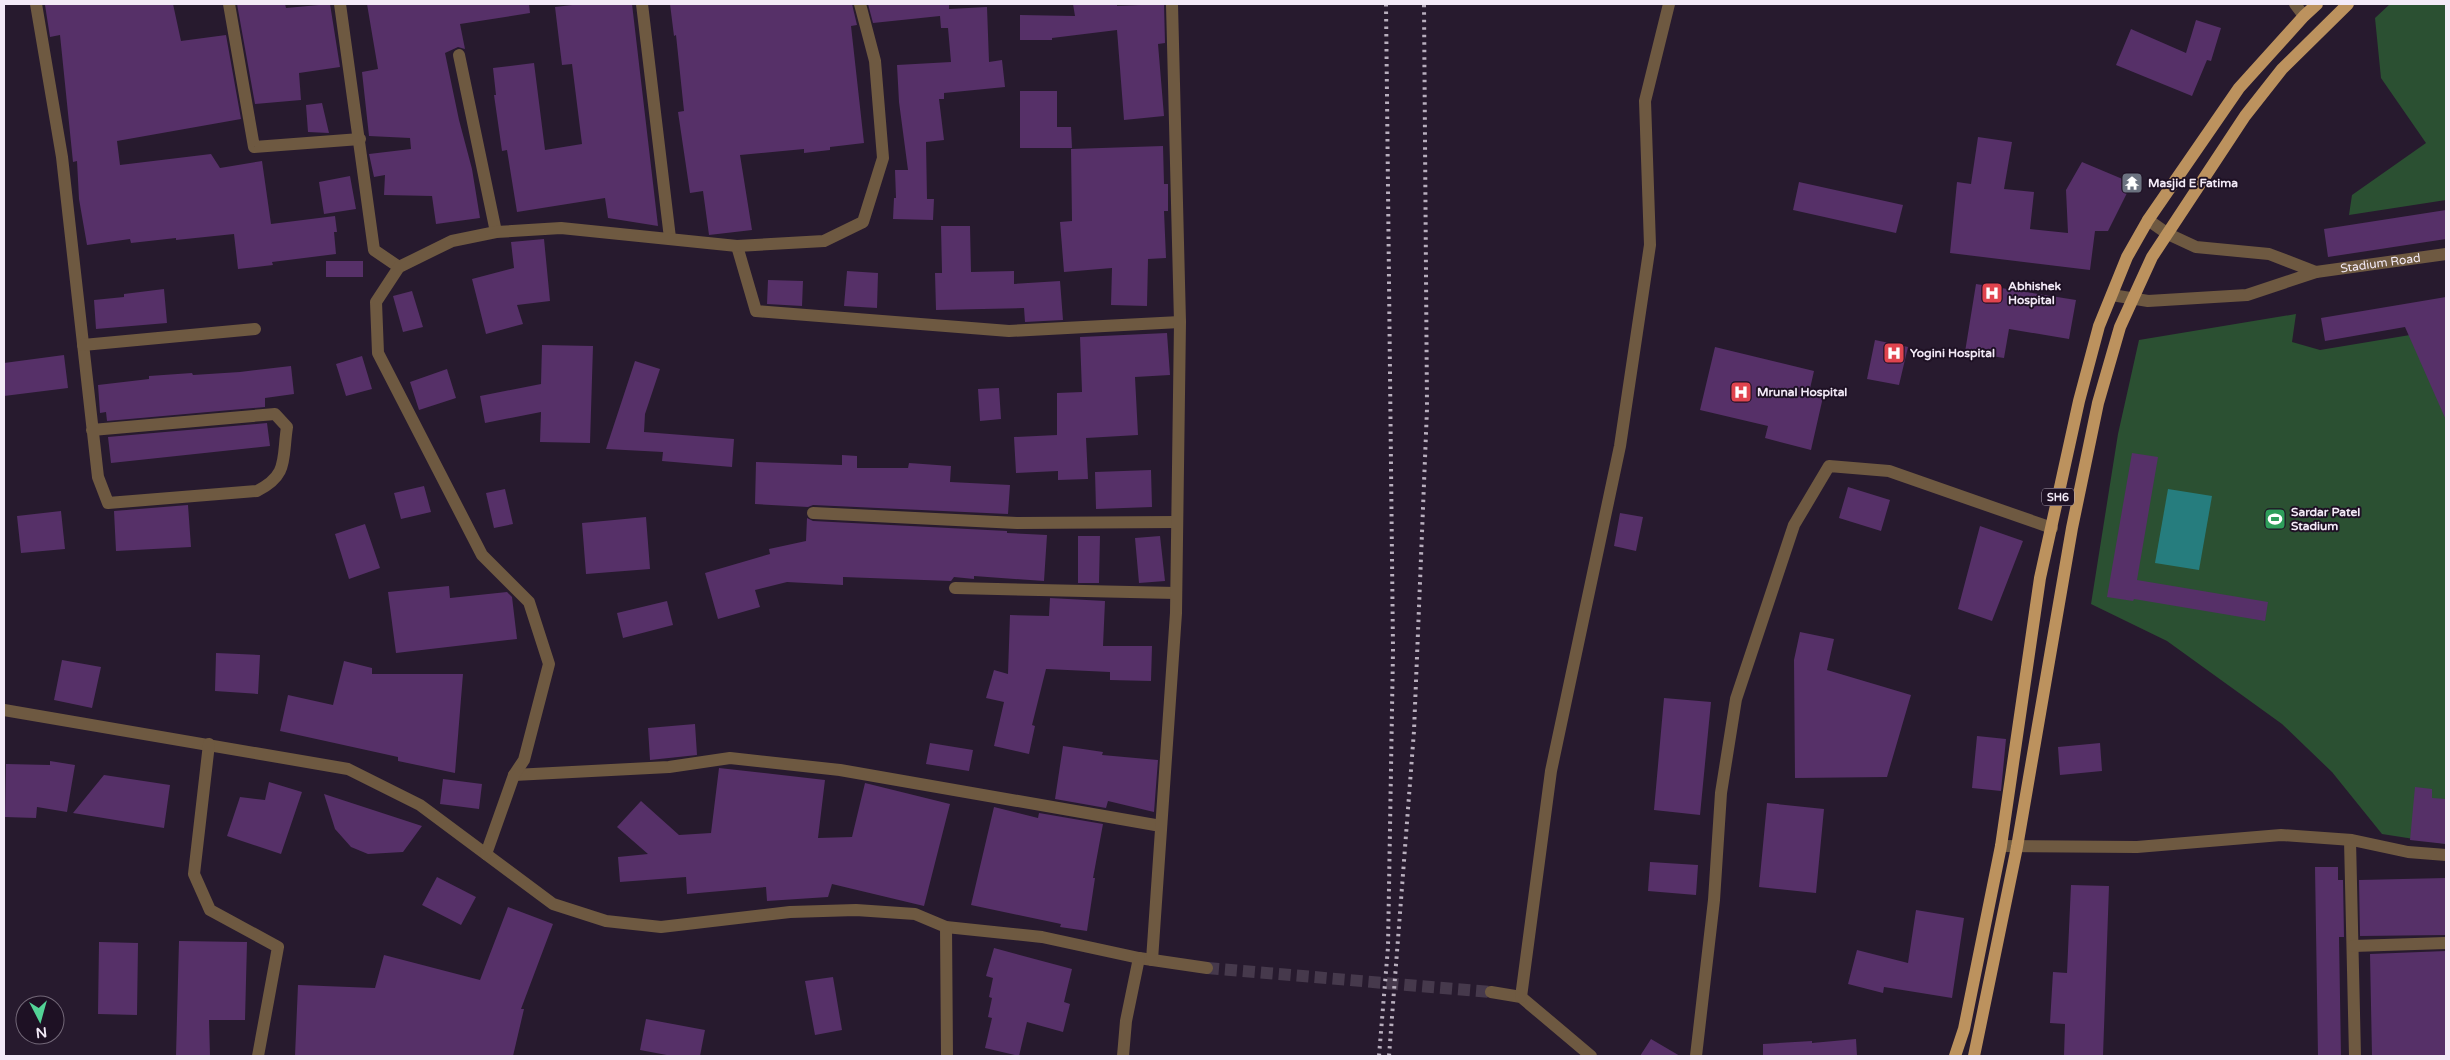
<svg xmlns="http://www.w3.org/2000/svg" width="2450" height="1060" font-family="'Varela Round',sans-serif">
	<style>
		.green { fill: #2b5032 }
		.water { fill: #267d7e }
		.building { fill: #563068 }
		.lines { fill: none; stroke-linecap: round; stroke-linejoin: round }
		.minor-tunnel { stroke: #46394c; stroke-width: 12; stroke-dasharray: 12 6; stroke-linecap: butt }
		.minor { stroke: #6e5941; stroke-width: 12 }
		.major { stroke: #bc925e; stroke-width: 12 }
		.rail { stroke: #b9afbe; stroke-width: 4; stroke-dasharray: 2.5 5; stroke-linecap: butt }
		.labels { text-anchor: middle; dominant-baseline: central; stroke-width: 4; stroke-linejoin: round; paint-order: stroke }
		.shield { fill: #1e1124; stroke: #b3a9b8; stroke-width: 1 }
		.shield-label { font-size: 11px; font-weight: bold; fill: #f3eaf7 }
		.poi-label { font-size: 12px; font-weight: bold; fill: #f3eaf7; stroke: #1e1124; text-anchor: start }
		.street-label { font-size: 12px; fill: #f3eaf7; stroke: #1e1124 }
	</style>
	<rect width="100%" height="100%" fill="#271a2e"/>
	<path class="green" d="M2390,4H2446V200L2349,215L2352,195L2426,143L2381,78L2375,18Z
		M2296,314L2292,342L2320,350L2446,329V844L2382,834L2332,772L2282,724L2167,641L2091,604L2118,434L2139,340Z"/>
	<path class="water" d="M2168,489L2212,496L2199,570L2155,563Z"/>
	<path class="building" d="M59,4H173L181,41L226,35L241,119L117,141L120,165L211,154L220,168L262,161L271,224L335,216L337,232H334L336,254L272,262L273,265L238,269L234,234L176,240V238L131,243L130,239L87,245L79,199L77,161L73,162L60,35L50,37L45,5Z
		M237,4H285L286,8L330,4L340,67L299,73L301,100L255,104Z
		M367,4H529L530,13L460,24L465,49L458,47L445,53L459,120L472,169L480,218L436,224L432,196L384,195L385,175L374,177L369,154L411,149L410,138L369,136L362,72L378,69Z
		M581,4H632L658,226L608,218L605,198L517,212L507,150L502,151L494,95H496L493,68L534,63L545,150L582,144L572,64L562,65L555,7Z
		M670,4H852L857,25L851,26L864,143L830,147V150L804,153V149L740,155L752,230L709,235L703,191L690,193L678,112L684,111L676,35L674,36Z
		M868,4H949V9L987,7L989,62L1002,60L1005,87L944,93V99H939L944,140L926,142L927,199H934L933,220L893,219L894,198H896L895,170H908L899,102L897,65L951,62L948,28H941L940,16L873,23Z
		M1073,4H1117V6L1164,4L1165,43L1158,44L1164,116L1124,120L1117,30L1052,38V40H1020V15L1075,16Z
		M2196,20L2221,28L2211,61L2207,60L2192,96L2116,65L2131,29L2186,53Z
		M1020,91H1057V127H1071L1072,148H1020Z
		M322,103L329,133L308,132L306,105Z
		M1978,137L2012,142L2004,189L2034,192L2030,229L2068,233L2066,190L2082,162L2132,183L2108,231H2095L2090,270L1950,253L1957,182L1971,184Z
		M1163,146L1164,184H1168V211H1164L1166,258L1148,259L1147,306L1111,305L1112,268L1064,272L1060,222L1072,221L1071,149Z
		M350,176L356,209L324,214L319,182Z
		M1799,182L1903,205L1896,233L1793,210Z
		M2446,210V239L2328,257L2324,229Z
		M941,226H970L971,272L1014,271V284L1060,281L1063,320L1025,322L1024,308L936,310L935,273H942Z
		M544,239L550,301L517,305L523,324L486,334L472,279L514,268L511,242Z
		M326,261H363V277H326Z
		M847,271L878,273L877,308L844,306Z
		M768,280L803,281L802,306L767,304Z
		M1976,284L2076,300L2069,339L2009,329L2004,358L1965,352Z
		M164,289L167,323L96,329L94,300L124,297V294Z
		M412,291L423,327L403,332L393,296Z
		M2446,297V420L2405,327L2325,341L2321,318Z
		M1167,333L1170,375L1135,377L1138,435L1086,438L1088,479L1058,480V471L1016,473L1014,437L1057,435V393L1082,392L1080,337Z
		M1875,340L1908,347L1899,385L1867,379Z
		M542,345L593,346L590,443L540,442L541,412L485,423L480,396L541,384Z
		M1715,347L1814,371L1809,393L1823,397L1811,450L1765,438L1768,426L1700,410Z
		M64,355L68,388L4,396V363Z
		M362,356L372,389L346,396L336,364Z
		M635,361L660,369L645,414L644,432L734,439L732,467L662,461L663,452L606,449Z
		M291,366L294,394L265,398V407L107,421L106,412L100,413L98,385L149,379V376L192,373L193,375L240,372Z
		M447,369L456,398L419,410L410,382Z
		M999,388L1001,419L980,421L978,389Z
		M267,423L270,446L111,463L108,437Z
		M2132,453L2158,457L2137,580L2268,602L2265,621L2134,599L2133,601L2107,597Z
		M842,455L857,456V468H908L909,463L951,466L950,482L1010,485L1008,514L813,505L808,507L755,504L756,462L842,465Z
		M1151,470L1152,507L1096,509L1095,472Z
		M424,486L431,512L401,519L394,493Z
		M1848,487L1890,500L1881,531L1839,518Z
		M505,489L513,524L494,528L486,493Z
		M188,505L191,547L116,551L114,511Z
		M61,511L65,549L21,553L17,516Z
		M1620,513L1643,517L1636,551L1614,546Z
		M646,517L650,569L586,574L582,523Z
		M807,518L813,521L1007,531V533L1047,535L1044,581L974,576V579L954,577L951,581L843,577V585L787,582L755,590L760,607L718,619L705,573L770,554L769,549L806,541Z
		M365,524L380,568L349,579L335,534Z
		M1980,526L2023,541L1992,621L1958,609Z
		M1078,536H1100L1099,583H1078Z
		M1160,536L1165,581L1139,583L1135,538Z
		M449,586L450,598L507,592L512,597L517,639L396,653L388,592Z
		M1050,598L1105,601L1103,646H1152L1151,681L1110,680V672L1046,669L1032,725L1035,726L1029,754L994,746L1004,702L986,698L994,670L1008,674L1010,615L1049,616Z
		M667,601L673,625L623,638L617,613Z
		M1800,632L1834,639L1827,670L1911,695L1887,777L1795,778L1794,660Z
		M216,653L260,655L258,694L215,691Z
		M62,660L101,667L92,708L54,700Z
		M344,661L372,668V674H463L455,773L398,761V757L280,731L288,695L333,705Z
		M1664,698L1711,702L1700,815L1654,810Z
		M695,724L697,755L650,760L648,728Z
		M1977,736L2006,739L2001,791L1972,788Z
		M930,743L973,750L969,771L926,764Z
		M2100,743L2102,771L2060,775L2058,747Z
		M1063,746L1103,752L1102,755L1158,760L1154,812L1108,801L1106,808L1055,799Z
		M50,761L75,765L67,812L37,807L36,818L5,817L6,764L50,765Z
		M719,768L825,780L818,838L852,837L865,783L950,804L924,906L832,884L828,897L767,901L766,887L687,894L686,877L620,882L618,857L648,854L617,827L641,801L679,835L711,833Z
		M104,775L170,785L164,828L73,813Z
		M443,779L482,784L479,809L440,804Z
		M269,782L302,792L281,854L227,836L240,797L265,800Z
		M2415,787L2432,789V798L2446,799V844L2410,840Z
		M324,794L422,826L403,852L368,854L351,847L335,829Z
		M1767,803L1824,809L1816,893L1759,887Z
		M994,807L1038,818L1039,813L1103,824L1093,878H1095L1087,931L1060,927L1061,924L971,905Z
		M1650,862L1698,865L1696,895L1648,891Z
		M2315,867H2338V880H2343L2344,937H2339L2341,1056H2318Z
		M437,877L476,897L461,925L422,905Z
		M2446,878V935L2360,936L2359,880Z
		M2071,885L2109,886L2103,1056H2064L2065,1024L2050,1023L2053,972L2067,973Z
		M508,907L553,924L521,1009H524L513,1056H295L298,985L375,988L384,955L480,980Z
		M1916,910L1964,918L1952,998L1884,987L1883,993L1848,984L1857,950L1908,963Z
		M179,941L247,942L245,1020H209L210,1056H176Z
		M99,942L138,943L137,1015L98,1014Z
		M994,948L1072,969L1064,1002L1070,1004L1063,1032L1027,1022L1019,1056L985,1048L992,1018L988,1017L992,998L989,997L993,978L986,976Z
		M2446,951V1056H2372L2370,954Z
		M833,977L842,1030L815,1035L805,981Z
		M646,1019L705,1030L700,1056H672L640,1050Z
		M1651,1039L1680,1056H1640Z
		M1856,1039L1857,1056H1763V1044L1812,1041V1043Z"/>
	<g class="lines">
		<path class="minor-tunnel" d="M1207,968L1491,992"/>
		<g class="minor">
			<path d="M36,4L62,157L98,477L108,503L257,491C289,475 282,459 287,427L275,414L92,430"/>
			<path d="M229,4L254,147L360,139"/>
			<path d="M340,4L374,250L399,267"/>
			<path d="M642,4L670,238"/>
			<path d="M2295,4L2304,16"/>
			<path d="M459,55L496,232"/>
			<path d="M737,246L756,311L1009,331L1180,322"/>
			<path id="s1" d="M2316,272L2446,254"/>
			<path d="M2112,295L2148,301L2247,295L2316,272L2269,254L2196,247L2168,234L2148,220"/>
			<path d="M83,345L255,329"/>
			<path d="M813,513L1017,523L1176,522"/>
			<path d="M955,588L1176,593"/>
			<path d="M4,710L348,769L420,805L553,904L606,921L661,927L790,912L856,910L915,914L946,927L1042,937L1139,958L1207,968"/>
			<path d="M209,744L194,874L210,910L278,947L258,1056"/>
			<path d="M514,775L669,767L730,758L840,770L1161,826"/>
			<path d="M2350,840L2355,1056"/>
			<path d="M2001,846L2137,847L2281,835L2352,840L2408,852L2446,855"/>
			<path d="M486,854L514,775L524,760L549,664L529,602L482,555L378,353L376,302L399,267L452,241L496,232L561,228L737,246L824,241L863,222L883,158L875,61L860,4"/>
			<path d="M946,927L947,1056"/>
			<path d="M2353,946L2446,943"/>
			<path d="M1152,960L1176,613L1180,322L1172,4"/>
			<path d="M1491,992L1521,997L1591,1056"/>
			<path d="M1521,997L1551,771L1620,446L1650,245L1645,101L1669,4"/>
			<path d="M1123,1056L1126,1021L1139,958"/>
			<path d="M1696,1056L1714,900L1721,793L1736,699L1794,525L1829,466L1889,471L2052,528"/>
		</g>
		<path class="major" d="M1955,1056L1964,1029L2001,846L2040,578L2079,401L2099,326L2127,257L2148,220L2239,88L2304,16L2317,4
			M1974,1056L2017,847L2072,528L2098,403L2120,327L2152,257L2245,116L2282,69L2348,4"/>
		<path class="rail" d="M1379,1056L1388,947L1393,650L1386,4
			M1389,1056L1414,731L1427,409L1424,4"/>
	</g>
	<defs>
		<g id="temple-square" transform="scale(1.125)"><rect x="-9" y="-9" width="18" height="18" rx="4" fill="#6b7280" stroke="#1e1124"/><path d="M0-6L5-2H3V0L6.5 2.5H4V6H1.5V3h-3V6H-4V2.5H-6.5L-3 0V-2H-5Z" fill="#fff"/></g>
		<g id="hospital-square" transform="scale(1.125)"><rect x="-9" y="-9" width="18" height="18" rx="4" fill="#e0444e" stroke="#1e1124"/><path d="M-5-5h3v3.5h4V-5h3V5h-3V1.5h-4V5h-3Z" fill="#fff"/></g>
		<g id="stadium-square" transform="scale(1.125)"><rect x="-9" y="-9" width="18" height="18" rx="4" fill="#2e9e5b" stroke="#1e1124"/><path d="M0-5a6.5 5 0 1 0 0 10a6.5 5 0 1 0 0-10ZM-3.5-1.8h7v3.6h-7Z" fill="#fff"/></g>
	</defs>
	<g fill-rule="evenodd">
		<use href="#temple-square" x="2132" y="183"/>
		<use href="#hospital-square" x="1992" y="293"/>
		<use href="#hospital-square" x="1894" y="353"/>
		<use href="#hospital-square" x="1741" y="392"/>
		<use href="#stadium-square" x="2275" y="519"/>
	</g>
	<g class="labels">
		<rect class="shield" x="2042" y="488.5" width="32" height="17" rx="4"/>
		<g class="shield-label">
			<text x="2058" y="497">SH6</text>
		</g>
		<g class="poi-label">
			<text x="2148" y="183">Masjid E Fatima</text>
			<text x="2008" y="286">Abhishek<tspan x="2008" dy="14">Hospital</tspan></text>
			<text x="1910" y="353">Yogini Hospital</text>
			<text x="1757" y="392">Mrunal Hospital</text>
			<text x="2291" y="512">Sardar Patel<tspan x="2291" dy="14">Stadium</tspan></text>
		</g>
		<g class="street-label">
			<text stroke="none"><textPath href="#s1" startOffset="65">Stadium Road</textPath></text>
		</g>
	</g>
	<rect width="2450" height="1060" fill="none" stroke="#f3eaf7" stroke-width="10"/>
	<g transform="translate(40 1020) rotate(174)"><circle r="24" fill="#1e1124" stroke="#736878"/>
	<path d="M0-4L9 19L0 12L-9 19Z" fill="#53d396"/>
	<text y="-8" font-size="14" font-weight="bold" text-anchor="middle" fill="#f3eaf7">N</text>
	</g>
</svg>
